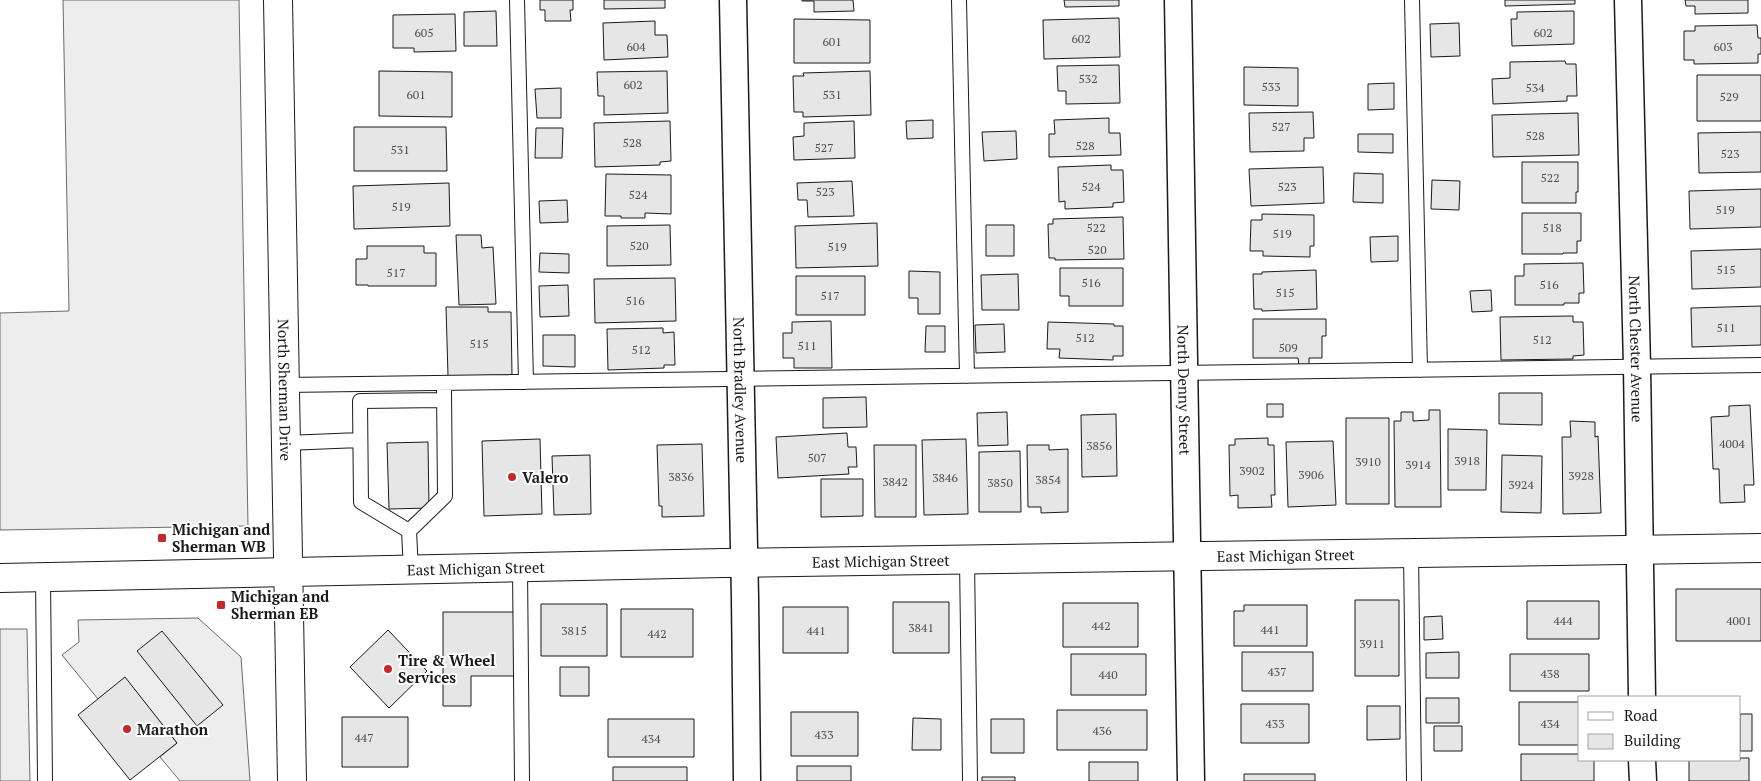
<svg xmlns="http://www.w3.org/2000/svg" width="1761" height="781" font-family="'PT Serif',serif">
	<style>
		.built { fill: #ededed; stroke: #6a6a6a }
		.building { fill: #e6e6e6; stroke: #1a1a1a }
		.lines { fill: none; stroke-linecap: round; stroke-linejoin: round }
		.service-casing { stroke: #1a1a1a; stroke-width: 16 }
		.minor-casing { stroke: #1a1a1a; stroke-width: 29 }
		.secondary-casing { stroke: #1a1a1a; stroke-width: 30 }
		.service { stroke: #fff; stroke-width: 14 }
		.minor { stroke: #fff; stroke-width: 26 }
		.secondary { stroke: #fff; stroke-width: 28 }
		.poi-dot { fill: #c62828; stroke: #fff; stroke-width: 2 }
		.labels { text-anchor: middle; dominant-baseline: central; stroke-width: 4; stroke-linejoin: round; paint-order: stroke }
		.number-label { font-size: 12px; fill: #4d4d4d }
		.street-label { font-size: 15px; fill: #1a1a1a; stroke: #fff }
		.poi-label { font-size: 15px; font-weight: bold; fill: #1a1a1a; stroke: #fff; text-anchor: start }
	</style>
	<rect width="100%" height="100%" fill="#fff"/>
	<path class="built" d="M63,0H239L248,526L0,530V313L69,311Z
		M198,618L241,657L250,781H180L160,757L177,743L125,678L98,699L62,655L79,642L78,620Z
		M0,629H27L30,781H0Z"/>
	<path class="building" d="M540,0H573V10H570L571,21H545V10H540Z
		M604,0H665V8L604,9Z
		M802,0H853L854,11L814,12V1H802Z
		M1064,0H1119V6L1065,7Z
		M1505,0H1575V4L1505,6Z
		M1685,0H1748V13L1695,14V6H1686Z
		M496,11L497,46H464V12Z
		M1574,11V44L1512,46L1511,19H1517V12Z
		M455,14L456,51L414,52V48H393V15Z
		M1119,18L1120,57L1044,59L1043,20Z
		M794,19L870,20V63H794Z
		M655,21V35H667L668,57L604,60L603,23Z
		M1459,23L1460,56L1431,57L1430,24Z
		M1757,25L1758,38H1761V54H1758V63L1694,64V60H1684V31H1695V26Z
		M1565,61L1566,64H1576L1577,96H1567V101L1493,104L1492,79L1510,78V62Z
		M1119,65L1120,103L1066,104V91H1058L1057,66Z
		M1244,67L1298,68V106L1244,105Z
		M379,71L452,72V117L379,116Z
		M667,71L668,113L604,115V96H598L597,72Z
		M870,71L871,115L803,117V112H794L793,76H804L803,73Z
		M1697,75H1761V121H1697Z
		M1394,83V109L1368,110V84Z
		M561,88V118H537L535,89Z
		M1313,112L1314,138H1304V151L1250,152L1249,113Z
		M1578,113L1579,155L1493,157L1492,115Z
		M1109,118V133H1120L1121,155L1049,157V134H1055L1054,120Z
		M933,120V138L907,139L906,121Z
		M670,121L671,161L660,162V165L595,167L594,123Z
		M854,121L855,158L794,160L793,137L804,136V123Z
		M354,127H446L447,171H354Z
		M536,128H563L562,158H535Z
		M1016,131L1017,159L984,161L982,132Z
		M1761,132V172L1699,173L1698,133Z
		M1358,134H1393V153L1358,152Z
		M1522,162H1578V192H1576V203H1522Z
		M1111,165V170H1123L1124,202L1113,203V207L1065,209V201L1059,202L1058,167Z
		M1323,167L1324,203L1251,206L1249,169Z
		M1354,173L1383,174V203L1353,202Z
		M606,174L671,175V214L645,213V218H621V216H605Z
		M1432,180L1460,181L1459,210L1431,209Z
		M852,181L854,216L808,217L807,200H798L797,183Z
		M449,183L450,226L354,229L353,186Z
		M1761,189V227L1690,229L1689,191Z
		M567,200L568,222L540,223L539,201Z
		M1522,213H1581V241H1577V253H1563V254H1522Z
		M1262,214L1314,215V246H1310V257L1263,256V251H1250L1251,220H1262Z
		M1123,217L1124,259L1055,260V258H1049L1048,224H1053V219Z
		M877,223L878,266L796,268L795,226Z
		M670,225L671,265L607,266V226Z
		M986,225H1014V256H986Z
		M456,235H481L482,248L493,247L496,304L459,305Z
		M1398,236V261L1371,262L1370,237Z
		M367,246H424V253H436V286H368V285H356V259H367Z
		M1761,249V287L1692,289L1691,251Z
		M540,253L569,254V273L539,272Z
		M1583,263L1584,293H1579V303H1564V305H1515V276H1524V264Z
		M1060,268H1123V306H1069V296H1060Z
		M1316,270L1317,309L1262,311V309H1254L1253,274H1262V272Z
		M909,271L940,272V314H918V298H909Z
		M1018,274L1019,310H982L981,275Z
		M796,276H865V315H796Z
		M675,278L676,321L595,323L594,279Z
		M568,285L569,316L540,317L539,286Z
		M1491,290L1492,311L1472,312L1470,291Z
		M1761,306V345L1692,347L1691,308Z
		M446,307H488V312H511L512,375L448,376Z
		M1573,316V322H1583L1584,355L1573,356V359L1501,360L1500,317Z
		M1253,319H1326V336H1322V358H1309V366H1299L1298,358H1253Z
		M831,321L832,368H794V358H783V333H792V322Z
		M1048,322L1114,324V326H1123V356H1113V360L1059,358L1060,349H1047Z
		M1004,324L1005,352L976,353L975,325Z
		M926,326H945V352H925Z
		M663,328V333L674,332L675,365H664V368L608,370L607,329Z
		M543,335H575V367L543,366Z
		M1499,393H1542V425L1499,424Z
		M866,397L867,427L823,428V398Z
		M1267,404H1283V417H1267Z
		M1750,405L1754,485H1744L1745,502L1720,503L1719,469H1713L1711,417L1729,416V406Z
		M1429,410H1440L1441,507H1395L1394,421H1401V412H1413V421L1429,420Z
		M1007,412L1008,445L978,446L977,413Z
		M1116,414L1117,476L1082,477L1081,415Z
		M1346,418H1389V504H1346Z
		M1570,421L1595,422V437L1598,436L1601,513L1563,514L1562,437H1571Z
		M1448,429L1487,430L1486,490H1448Z
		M847,433L848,447H856L857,467H848L849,474L778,478L776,437Z
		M1268,438V445H1274L1275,495H1271L1272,507L1238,508V495L1230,496L1229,445H1235V439Z
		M540,439L542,514L484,516L482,441Z
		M966,439L968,514L924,515L922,440Z
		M1333,441L1336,505L1288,507L1286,442Z
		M428,442L429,508L389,509L387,443Z
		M702,444L704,516L662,517V506H659L657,445Z
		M874,445H916V517H875Z
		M1027,445H1049V450L1068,449V512L1041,513V507H1028Z
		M1020,451L1021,512H979V452Z
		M590,455L591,514L554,515L552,456Z
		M1502,455L1542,456L1541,513L1501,512Z
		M821,479H863V516L821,517Z
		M1676,589H1761V641H1676Z
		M1355,600H1399V676H1355Z
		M1527,601H1599V639H1527Z
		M893,602H949V653H893Z
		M1063,603H1138V647H1063Z
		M541,604H607V656H541Z
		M1244,605H1307V646H1234V611H1244Z
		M783,607H848V653H783Z
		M621,609H693V657H621Z
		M443,612H514L515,676H471V706H443Z
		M1442,616L1443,639L1424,640V617Z
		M388,630L427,671L389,708L350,667Z
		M162,631L223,705L197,726L137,651Z
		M1242,652H1313V691H1242Z
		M1459,652V678H1426V653Z
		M1071,654H1146V695H1071Z
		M1510,654H1589V691H1510Z
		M560,667H589V696H560Z
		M125,677L177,743L130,780L78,715Z
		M1426,698H1459V723H1426Z
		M1519,702H1580V745H1519Z
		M1241,704H1309V743H1241Z
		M1367,706H1400V739L1367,740Z
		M1057,710H1147V750H1057Z
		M791,712H858V756H791Z
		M1740,714H1752V751H1740Z
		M342,717H408V767H342Z
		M913,718L941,719V750H912Z
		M608,719H694V757H608Z
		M991,719H1024V753H991Z
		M1434,726H1462V751H1434Z
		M1521,754H1580V760H1594V781H1521Z
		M1740,758H1749V781H1689V760H1740Z
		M1089,762H1138V781H1089Z
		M797,766H851V781H797Z
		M613,767H687V781H613Z
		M1244,774H1315V781H1244Z
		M982,777H1015V781H982Z"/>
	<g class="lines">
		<g class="service-casing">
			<path id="service" d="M517,0L526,382
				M959,0L967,376
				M1412,0L1420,370
				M285,385L1761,365
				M286,443L360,440
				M409,531L361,502L360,401L444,400
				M1411,553L1414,781
				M967,559L970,781
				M520,568L522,781
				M411,570L409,531L445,496L444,391
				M43,577L45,781"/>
		</g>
		<g class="minor-casing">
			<g id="minor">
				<path id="s1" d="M733,0L745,598L747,781"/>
				<path id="s2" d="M1178,0L1191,781"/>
				<path id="s3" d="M1628,0L1637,366L1642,697"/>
				<path d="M1642,760L1643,781"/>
			</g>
		</g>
		<g class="secondary-casing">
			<g id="secondary">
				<path id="s4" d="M278,0L292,781"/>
				<path id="s5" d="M0,578L724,563L1761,548"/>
			</g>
		</g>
		<use href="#service" class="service"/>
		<use href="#minor" class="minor"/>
		<use href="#secondary" class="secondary"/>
	</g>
	<g class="poi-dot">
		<circle cx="512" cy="477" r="5"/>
		<rect x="157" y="533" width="10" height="10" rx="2.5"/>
		<rect x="216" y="600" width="10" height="10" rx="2.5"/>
		<circle cx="388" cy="669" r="5"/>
		<circle cx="127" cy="729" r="5"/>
	</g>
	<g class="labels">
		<g class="number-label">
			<text x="424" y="32">605</text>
			<text x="1543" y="32">602</text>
			<text x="1081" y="38">602</text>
			<text x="832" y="41">601</text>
			<text x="636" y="46">604</text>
			<text x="1723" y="46">603</text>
			<text x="1088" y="78">532</text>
			<text x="633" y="84">602</text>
			<text x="1271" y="86">533</text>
			<text x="1535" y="87">534</text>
			<text x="416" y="94">601</text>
			<text x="832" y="94">531</text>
			<text x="1729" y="96">529</text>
			<text x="1281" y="126">527</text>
			<text x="1535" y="135">528</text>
			<text x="632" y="142">528</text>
			<text x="1085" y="145">528</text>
			<text x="824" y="147">527</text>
			<text x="400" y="149">531</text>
			<text x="1730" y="153">523</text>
			<text x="1550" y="177">522</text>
			<text x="1091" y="186">524</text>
			<text x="1287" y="186">523</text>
			<text x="825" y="191">523</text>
			<text x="638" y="194">524</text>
			<text x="401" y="206">519</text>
			<text x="1725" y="209">519</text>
			<text x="1096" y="227">522</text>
			<text x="1552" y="227">518</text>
			<text x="1282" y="233">519</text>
			<text x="639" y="245">520</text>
			<text x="837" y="246">519</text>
			<text x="1097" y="249">520</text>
			<text x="1726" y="269">515</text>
			<text x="396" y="272">517</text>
			<text x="1091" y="282">516</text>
			<text x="1549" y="284">516</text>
			<text x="1285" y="292">515</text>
			<text x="830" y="295">517</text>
			<text x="635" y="300">516</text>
			<text x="1726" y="327">511</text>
			<text x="1085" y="337">512</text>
			<text x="1542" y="339">512</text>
			<text x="479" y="343">515</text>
			<text x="807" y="345">511</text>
			<text x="1288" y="347">509</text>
			<text x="641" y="349">512</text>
			<text x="1732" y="443">4004</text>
			<text x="1099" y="445">3856</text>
			<text x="817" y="457">507</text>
			<text x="1467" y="460">3918</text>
			<text x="1368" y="461">3910</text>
			<text x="1418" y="464">3914</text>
			<text x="1252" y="470">3902</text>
			<text x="1311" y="474">3906</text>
			<text x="1581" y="475">3928</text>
			<text x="681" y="476">3836</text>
			<text x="945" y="477">3846</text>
			<text x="1048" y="479">3854</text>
			<text x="895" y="481">3842</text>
			<text x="1000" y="482">3850</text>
			<text x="1521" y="484">3924</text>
			<text x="1563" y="620">444</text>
			<text x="1739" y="620">4001</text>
			<text x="1101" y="625">442</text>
			<text x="921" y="627">3841</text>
			<text x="1270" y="629">441</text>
			<text x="574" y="630">3815</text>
			<text x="816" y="630">441</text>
			<text x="657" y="633">442</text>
			<text x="1372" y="643">3911</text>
			<text x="1277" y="671">437</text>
			<text x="1550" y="673">438</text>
			<text x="1108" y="674">440</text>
			<text x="1275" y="723">433</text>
			<text x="1550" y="723">434</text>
			<text x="1102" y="730">436</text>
			<text x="824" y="734">433</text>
			<text x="364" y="737">447</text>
			<text x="651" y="738">434</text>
		</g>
		<g class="street-label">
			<text stroke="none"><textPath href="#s3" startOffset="349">North Chester Avenue</textPath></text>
			<text stroke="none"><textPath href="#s4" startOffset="390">North Sherman Drive</textPath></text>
			<text stroke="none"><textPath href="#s1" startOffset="390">North Bradley Avenue</textPath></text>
			<text stroke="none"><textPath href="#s2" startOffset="390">North Denny Street</textPath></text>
			<text stroke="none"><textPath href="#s5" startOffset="1286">East Michigan Street</textPath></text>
			<text stroke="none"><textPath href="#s5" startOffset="881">East Michigan Street</textPath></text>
			<text stroke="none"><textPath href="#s5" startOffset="476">East Michigan Street</textPath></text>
		</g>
		<g class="poi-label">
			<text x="522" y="477">Valero</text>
			<text x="172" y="529">Michigan and<tspan x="172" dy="17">Sherman WB</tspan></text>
			<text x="231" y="596">Michigan and<tspan x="231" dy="17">Sherman EB</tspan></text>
			<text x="398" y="660">Tire &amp; Wheel<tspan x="398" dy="17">Services</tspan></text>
			<text x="137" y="729">Marathon</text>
		</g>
	</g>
	<rect x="1578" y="696" width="162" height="65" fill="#ffffff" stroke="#a3a3a3"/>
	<rect x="1588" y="712" width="25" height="8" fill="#ffffff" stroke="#a3a3a3"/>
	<text x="1624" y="721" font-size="15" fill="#1a1a1a">Road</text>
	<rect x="1588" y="734" width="25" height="15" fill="#e6e6e6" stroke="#a3a3a3"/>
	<text x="1624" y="746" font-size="15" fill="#1a1a1a">Building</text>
</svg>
